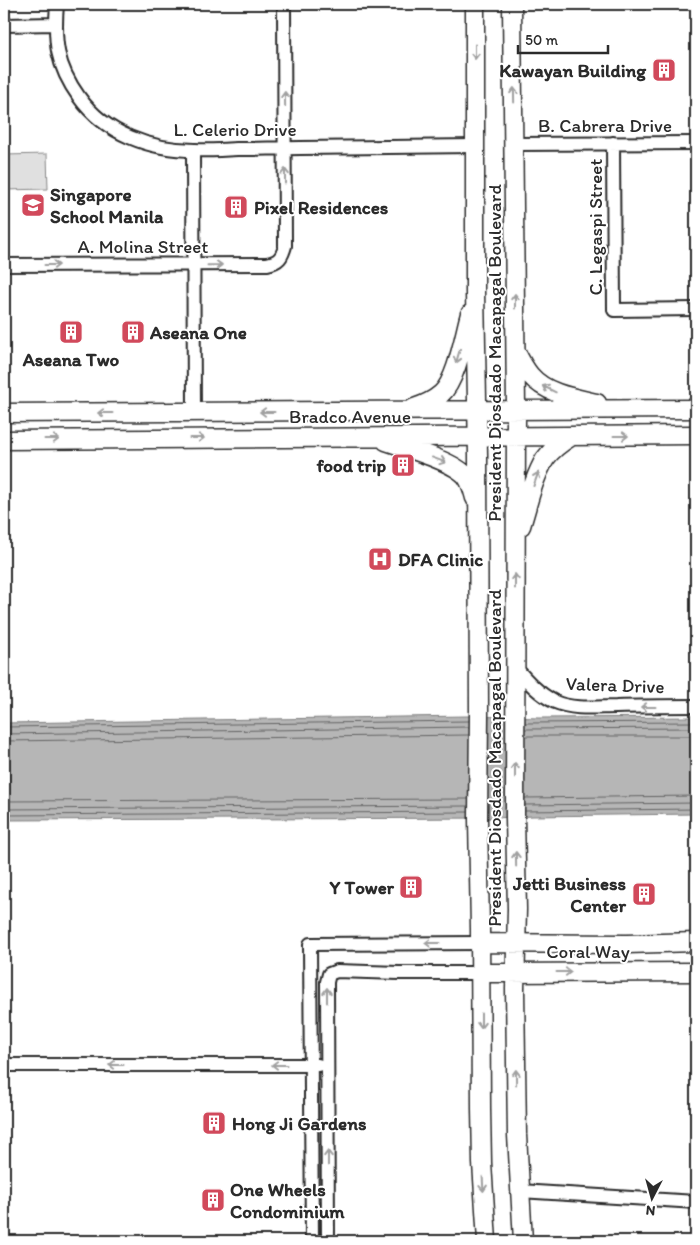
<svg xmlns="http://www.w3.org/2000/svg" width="700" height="1245" font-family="Itim,sans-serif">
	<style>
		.green { fill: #e0e0e0; stroke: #868686 }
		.water { fill: #b6b6b6; stroke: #7e7e7e }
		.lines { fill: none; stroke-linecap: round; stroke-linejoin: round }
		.shore { stroke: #636363; stroke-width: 1 }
		.street-casing { stroke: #2b2b2b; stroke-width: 16 }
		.secondary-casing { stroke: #2b2b2b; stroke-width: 21 }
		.street { stroke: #fff; stroke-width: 12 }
		.secondary { stroke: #fff; stroke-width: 18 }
		.oneway { stroke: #a0a0a0 }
		.labels { text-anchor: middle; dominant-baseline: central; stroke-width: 4; stroke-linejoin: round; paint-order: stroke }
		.poi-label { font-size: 19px; font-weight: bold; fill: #2b2b2b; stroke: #fff; text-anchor: start }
		.street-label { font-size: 19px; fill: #2b2b2b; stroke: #fff }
	</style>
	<rect width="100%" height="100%" fill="#fff"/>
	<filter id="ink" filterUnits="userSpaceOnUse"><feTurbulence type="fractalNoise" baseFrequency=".02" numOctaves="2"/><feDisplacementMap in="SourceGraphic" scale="10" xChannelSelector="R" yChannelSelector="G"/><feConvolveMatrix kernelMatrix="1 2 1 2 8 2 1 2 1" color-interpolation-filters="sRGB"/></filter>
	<g filter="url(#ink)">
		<path class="green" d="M47,154L48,189L4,190V155Z"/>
		<path class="water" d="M467,716L539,718L696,717V814L533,816L495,818L4,820V723Z"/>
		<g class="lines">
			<path class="shore" d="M525,723L696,722
				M4,727L469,721
				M525,729L696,728
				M4,734L469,727
				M525,736H696
				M4,741L469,735
				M525,798L696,796
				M4,801L468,799
				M525,805L696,803
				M4,809L468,806
				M525,811L696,809
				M4,815L468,812"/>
			<g class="street-casing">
				<path id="street" d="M57,4C54,41 56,65 79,97C105,134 151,150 195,150C209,151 223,150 237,149C258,149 279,148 301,148C359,147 417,147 475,146
					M4,25L55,24
					M613,143L614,310L696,309
					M514,144L696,143
					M193,151L194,412
					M4,265L267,264C279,262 282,257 285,246L284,4
					M515,667C527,681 539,694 555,702C574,710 596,707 616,707C643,706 669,706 696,706
					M4,1065H318
					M520,1191L696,1202
					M312,1241L310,944L481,943
					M328,1241L327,982L329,974L337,971L399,973H480"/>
			</g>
			<g class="secondary-casing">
				<path id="secondary" d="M475,4V292L478,455L479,714L478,819L480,929L481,1109L482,1163L487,1241
					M512,4L516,410L515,818L517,909L515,989L517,1135L523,1241
					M516,352C520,360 524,368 530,375C546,394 574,398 597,403
					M414,408C424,405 433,401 441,394C457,380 464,335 470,314
					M4,413L696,409
					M4,440L696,435
					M386,441C406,448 454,461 466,476C471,482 473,491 475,498
					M521,526C528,504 533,479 545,459C552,449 562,442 572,436
					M481,943L627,944L696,942
					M480,973L696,972"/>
			</g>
			<use href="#street" class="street"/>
			<use href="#secondary" class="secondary"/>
		</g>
		<defs><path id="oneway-shaft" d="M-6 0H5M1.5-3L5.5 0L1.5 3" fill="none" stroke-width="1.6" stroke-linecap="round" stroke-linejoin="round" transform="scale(1.25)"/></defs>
		<g class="oneway">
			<use href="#oneway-shaft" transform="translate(475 52) rotate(90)"/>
			<use href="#oneway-shaft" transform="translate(514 95) rotate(-91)"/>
			<use href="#oneway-shaft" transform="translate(285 99) rotate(-91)"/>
			<use href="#oneway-shaft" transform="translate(285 176) rotate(-90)"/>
			<use href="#oneway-shaft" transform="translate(52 265)"/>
			<use href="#oneway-shaft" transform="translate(215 265) rotate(-1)"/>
			<use href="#oneway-shaft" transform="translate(515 301) rotate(-90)"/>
			<use href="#oneway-shaft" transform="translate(458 356) rotate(106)"/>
			<use href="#oneway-shaft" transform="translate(549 389) rotate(-154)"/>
			<use href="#oneway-shaft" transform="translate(267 412) rotate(180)"/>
			<use href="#oneway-shaft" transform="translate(105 413) rotate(180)"/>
			<use href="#oneway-shaft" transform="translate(621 436)"/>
			<use href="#oneway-shaft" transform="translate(197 438)"/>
			<use href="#oneway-shaft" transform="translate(52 439)"/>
			<use href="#oneway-shaft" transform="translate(439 460) rotate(20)"/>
			<use href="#oneway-shaft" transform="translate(536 479) rotate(-70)"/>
			<use href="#oneway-shaft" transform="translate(515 581) rotate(-90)"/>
			<use href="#oneway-shaft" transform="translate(648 707) rotate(180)"/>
			<use href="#oneway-shaft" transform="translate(515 770) rotate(-90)"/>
			<use href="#oneway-shaft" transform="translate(516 859) rotate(-91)"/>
			<use href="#oneway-shaft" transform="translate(432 943) rotate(-180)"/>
			<use href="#oneway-shaft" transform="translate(564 972)"/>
			<use href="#oneway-shaft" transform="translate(327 995) rotate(-90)"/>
			<use href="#oneway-shaft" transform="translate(481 1021) rotate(90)"/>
			<use href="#oneway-shaft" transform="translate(116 1065) rotate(-180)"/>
			<use href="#oneway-shaft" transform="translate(279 1065) rotate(180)"/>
			<use href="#oneway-shaft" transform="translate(516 1077) rotate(-91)"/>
			<use href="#oneway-shaft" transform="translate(328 1158) rotate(-90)"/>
			<use href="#oneway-shaft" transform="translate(483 1184) rotate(87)"/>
		</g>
	</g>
	<defs>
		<g id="building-square" transform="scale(1.25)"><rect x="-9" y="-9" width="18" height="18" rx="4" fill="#d1495b" stroke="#fff"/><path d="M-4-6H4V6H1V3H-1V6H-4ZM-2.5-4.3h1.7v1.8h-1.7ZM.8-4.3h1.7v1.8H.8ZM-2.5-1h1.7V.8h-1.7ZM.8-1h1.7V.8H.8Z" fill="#fff"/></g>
		<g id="school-square" transform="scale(1.25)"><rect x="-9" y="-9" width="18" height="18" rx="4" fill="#d1495b" stroke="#fff"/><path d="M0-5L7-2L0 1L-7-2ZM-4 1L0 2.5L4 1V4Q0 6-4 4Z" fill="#fff"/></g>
		<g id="hospital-square" transform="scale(1.25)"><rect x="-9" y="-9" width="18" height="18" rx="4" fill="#d1495b" stroke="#fff"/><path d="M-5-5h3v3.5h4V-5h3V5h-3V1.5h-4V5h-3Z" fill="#fff"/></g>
	</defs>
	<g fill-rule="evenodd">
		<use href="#building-square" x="664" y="70"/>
		<use href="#school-square" x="33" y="205"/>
		<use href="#building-square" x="236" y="207"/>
		<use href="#building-square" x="71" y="332"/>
		<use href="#building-square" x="133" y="332"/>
		<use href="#building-square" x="403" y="465"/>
		<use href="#hospital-square" x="380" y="559"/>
		<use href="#building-square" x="411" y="887"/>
		<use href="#building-square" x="644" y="894"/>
		<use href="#building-square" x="214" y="1123"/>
		<use href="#building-square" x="213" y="1200"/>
	</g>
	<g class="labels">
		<g class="poi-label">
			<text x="646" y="70" text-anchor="end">Kawayan Building</text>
			<text x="50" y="194">Singapore<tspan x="50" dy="22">School Manila</tspan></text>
			<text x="254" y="207">Pixel Residences</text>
			<text x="150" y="332">Aseana One</text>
			<text x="71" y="359" text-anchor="middle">Aseana Two</text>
			<text x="386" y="465" text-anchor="end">food trip</text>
			<text x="398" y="559">DFA Clinic</text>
			<text x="626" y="883" text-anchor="end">Jetti Business<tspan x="626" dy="22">Center</tspan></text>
			<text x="394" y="887" text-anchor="end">Y Tower</text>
			<text x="232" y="1123">Hong Ji Gardens</text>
			<text x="230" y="1189">One Wheels<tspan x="230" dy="22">Condominium</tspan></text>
		</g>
		<g class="street-label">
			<text x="605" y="125">B. Cabrera Drive</text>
			<text x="235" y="129">L. Celerio Drive</text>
			<text transform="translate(595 227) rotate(-90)">C. Legaspi Street</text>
			<text x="143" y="246">A. Molina Street</text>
			<text transform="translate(494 353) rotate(-90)">President Diosdado Macapagal Boulevard</text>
			<text x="350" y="416">Bradco Avenue</text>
			<text transform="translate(615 685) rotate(2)">Valera Drive</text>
			<text transform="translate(494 758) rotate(-90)">President Diosdado Macapagal Boulevard</text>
			<text x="588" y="951">Coral Way</text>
		</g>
	</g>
	<rect width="700" height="1245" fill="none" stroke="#fff" stroke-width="20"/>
	<rect x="10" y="10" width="680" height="1225" fill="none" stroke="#2b2b2b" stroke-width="2" filter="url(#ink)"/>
	<g transform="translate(652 1198) rotate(186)" stroke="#ffffff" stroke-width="4" paint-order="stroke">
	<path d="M0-4L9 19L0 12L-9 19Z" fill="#2b2b2b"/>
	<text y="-8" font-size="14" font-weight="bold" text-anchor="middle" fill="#2b2b2b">N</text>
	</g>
	<path d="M518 45v8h90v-8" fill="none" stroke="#2b2b2b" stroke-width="2.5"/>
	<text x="525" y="45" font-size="15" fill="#2b2b2b" stroke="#ffffff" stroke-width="4" paint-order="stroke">50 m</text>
</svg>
